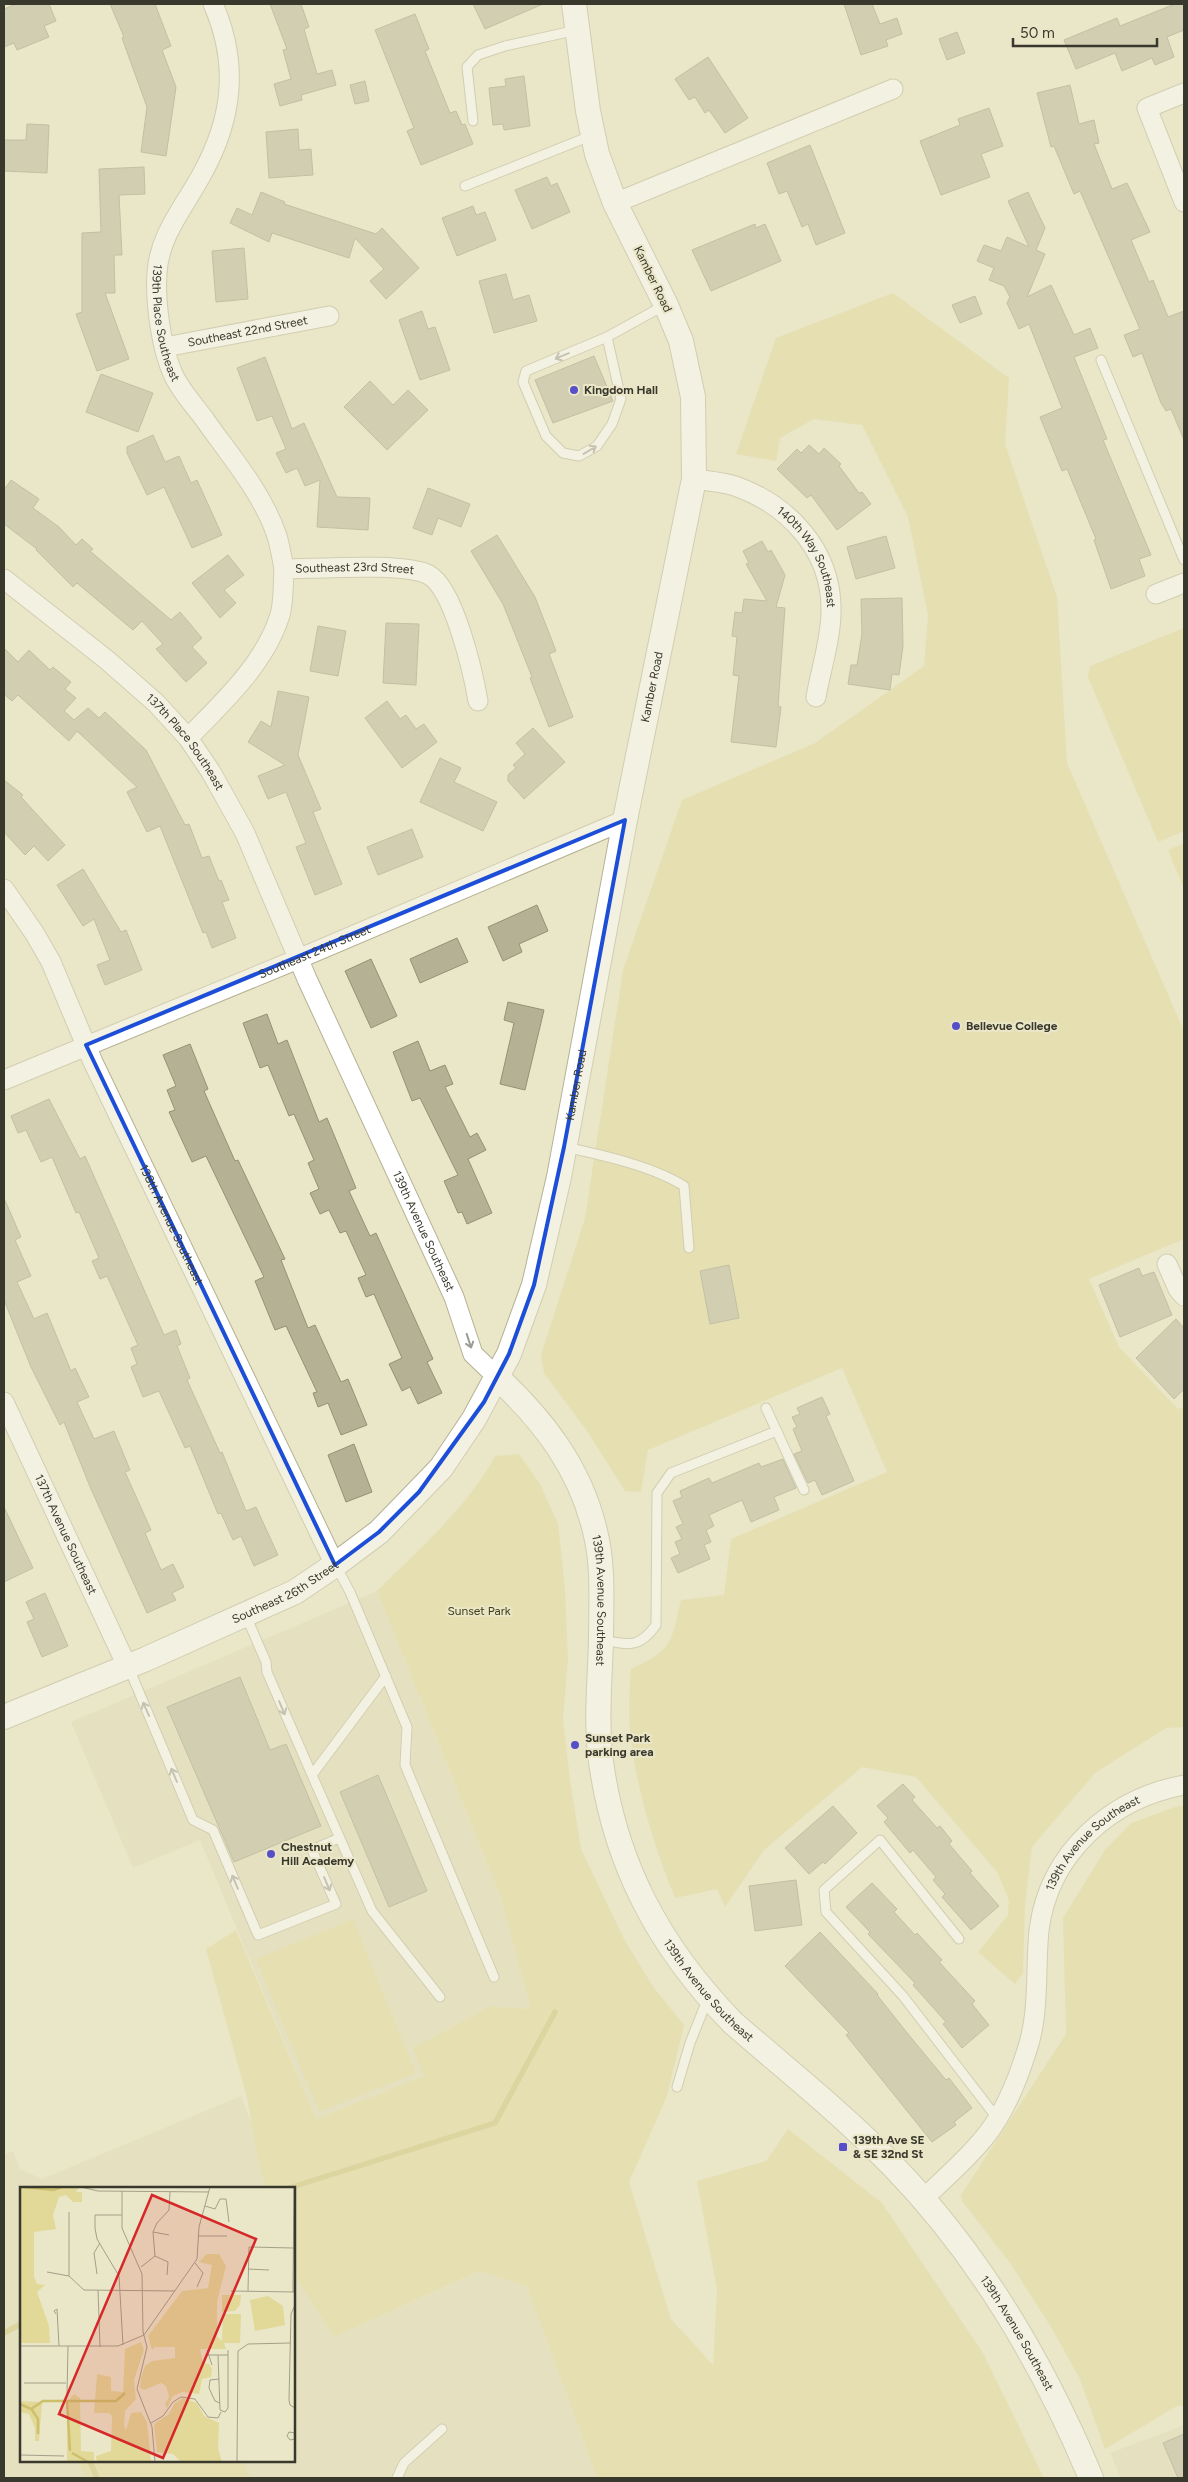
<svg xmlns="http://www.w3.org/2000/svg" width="1188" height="2482" font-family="Figtree,sans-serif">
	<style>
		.built { fill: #e1dcb6 }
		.green { fill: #e2d898 }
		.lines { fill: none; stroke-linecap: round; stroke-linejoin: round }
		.stream { stroke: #ccc06d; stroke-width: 5.5 }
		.building { fill: #b5b195; stroke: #949175 }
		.service-casing { stroke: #b5b195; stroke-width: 11 }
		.minor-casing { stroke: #b5b195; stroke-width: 21 }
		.tertiary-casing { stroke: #b5b195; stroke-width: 26 }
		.service { stroke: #fff; stroke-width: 9 }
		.minor { stroke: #fff; stroke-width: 19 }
		.tertiary { stroke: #fff; stroke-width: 24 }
		.oneway { stroke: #9c9c96 }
		.marked { fill: none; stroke: #1d4ed8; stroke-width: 4; stroke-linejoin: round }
		.poi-dot { fill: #574fc7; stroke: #eae6c8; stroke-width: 2 }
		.labels { text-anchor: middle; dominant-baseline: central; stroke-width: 4; stroke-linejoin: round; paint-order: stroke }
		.street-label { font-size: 12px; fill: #39382c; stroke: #eae6c8 }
		.poi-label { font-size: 12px; font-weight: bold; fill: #39382c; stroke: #eae6c8; text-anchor: start }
		.park-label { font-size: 12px; fill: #413b17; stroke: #eae6c8 }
		.inset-river { fill: none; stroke: #ccc06d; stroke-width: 2.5 }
		.inset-road { fill: none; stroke: #a3a08a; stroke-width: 1 }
		.view { fill: #d62828; fill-opacity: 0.15; stroke: #d62828; stroke-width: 2.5 }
		.inset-edge { fill: none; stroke: #39382c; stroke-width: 2.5 }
	</style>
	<rect width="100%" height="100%" fill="#eae6c8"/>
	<path class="built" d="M377,1591L501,1898L532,2009L490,2006L413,2048L425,2076L316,2119L200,1840L133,1868L71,1722Z
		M241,2096L277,2188H21V2461H294V2233L334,2337L481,2271L527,2287L597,2478H4V2155L13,2151L20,2169L42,2179Z
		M1184,2425V2478H1121L1110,2453Z"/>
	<path class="green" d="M893,293L1009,378L1005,444L1057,597L1067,763L1184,1031V1239L1089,1279L1119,1347L1178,1409L1184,1407V1727L1166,1728L1095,1773L1032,1847L1025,1904L1023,1973L1015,1984L978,1952L1008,1915L1009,1900L997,1872L916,1777L862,1767L764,1850L725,1907L717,1889L675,1898C653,1843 636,1789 630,1731C628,1711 630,1689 631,1669C673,1650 671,1643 681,1600L724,1595L731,1539L887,1472L842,1368L648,1450L641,1492L625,1491L589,1434L544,1373L541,1355L585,1218L623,970L682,800L815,743L924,666L928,615L908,517L862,425L814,419L780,438L776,461L736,454L776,338Z
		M1184,628V831L1158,842L1088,677L1090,666Z
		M1184,843V889L1168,850Z
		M519,1454L540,1484L558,1524L565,1588L568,1659L563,1719L570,1780L581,1849L624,1939L654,1988L684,2025L667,2096L629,2182L671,2319L713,2365L717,2290L697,2181L766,2161L788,2129L882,2203L983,2353L1044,2478H597L527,2287L480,2271L334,2337L298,2281L294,2270V2188H266L260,2168L247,2098L206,1949L236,1930L316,2119L424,2076L413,2048L490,2006L531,2009L501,1898L377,1591C419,1549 467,1508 495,1456Z
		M1178,1806H1184V2406H1177L1105,2449L1079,2377L1051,2327L1010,2263L962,2201L961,2195L1066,2034L1063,1918L1105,1850L1131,1823Z
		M353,1919L416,2073L319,2112L256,1959Z
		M78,2461H243L251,2478H85Z"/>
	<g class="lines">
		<path class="stream" d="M289,2188L495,2123L555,2012
			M4,2333L21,2324
			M90,2461L97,2478"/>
	</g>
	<path class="building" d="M16,4H49L56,21L44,26L49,37L17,50L14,43L4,47V9Z
		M110,4H155L171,46L162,50L176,87L166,156L141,152L147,107L122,38L124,37Z
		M270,4H301L309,27L304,29L317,74L332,70L336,85L301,95L302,100L280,106L274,84L291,79L283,50L287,49Z
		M473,4H543L485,29Z
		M844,4H872L880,24L897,18L902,34L886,40L888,46L861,55Z
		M1175,4H1184V30L1167,37L1174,57L1155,65L1152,58L1122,71L1115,53L1076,69L1064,40L1117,18L1120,26Z
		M415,14L429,49L425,51L450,113L456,111L462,125L465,124L473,144L421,165L407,131L414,128L375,30Z
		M957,32L965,53L947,60L939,39Z
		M708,57L748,118L725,133L709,110L705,113L695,97L689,100L675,79Z
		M524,76L530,126L504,130L503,124L493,125L489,88L506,86L505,79Z
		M365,81L369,101L355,104L350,85Z
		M1070,85L1079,124L1094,120L1099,143L1094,144L1112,189L1127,183L1150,232L1131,240L1149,282L1153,280L1168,317L1184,311V440L1171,409L1166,411L1161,403L1142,353L1133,357L1124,335L1140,329L1080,191L1074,194L1054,146L1051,147L1037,93Z
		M989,108L1003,146L981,154L990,177L941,195L920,141L960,125L958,119Z
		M27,124L49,125L47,173L4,171V140H26Z
		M298,129L299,150L311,149L313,175L269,178L266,132Z
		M810,145L845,233L816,245L808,224L802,227L787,191L779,194L767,163Z
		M144,167L145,194L119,195L122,255H114L115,293H105L129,359L97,371L76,314L82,312V233L101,232L99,169Z
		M547,177L551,186L557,183L570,212L532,229L515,190Z
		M261,192L285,202L284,204L376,234L382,228L419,268L386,299L370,281L384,269L355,238L349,258L272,233L269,242L230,223L237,208L252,215Z
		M1028,192L1045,228L1036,250L1045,254L1027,297L1051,285L1074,335L1090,328L1098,348L1074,357L1107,439L1103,440L1151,555L1139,559L1145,576L1111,589L1094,540L1096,539L1067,469L1062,471L1040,417L1062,408L1029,324L1019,329L1007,303L1010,297L1004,286L989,280L994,268L977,261L984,245L1001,251L1007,237L1029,247L1008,201Z
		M473,206L476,215L485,212L496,240L457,256L442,218Z
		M755,224L756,228L765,224L781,261L711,291L692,250Z
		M244,248L248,299L216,302L212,251Z
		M506,274L513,300L529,295L537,321L494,333L479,281Z
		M975,296L982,314L960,323L952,305Z
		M422,311L428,329L435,327L450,370L420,380L399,320Z
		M594,356L613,401L553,423L535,380Z
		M265,357L292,429L304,423L337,497L370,498L368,530L317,527L320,480L305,486L297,468L286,473L276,453L286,449L272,416L257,421L237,368Z
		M101,374L153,393L138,432L86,412Z
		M370,381L393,405L408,390L428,410L387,450L344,407Z
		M153,435L165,462L179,456L191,483L197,480L222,535L192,548L164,487L147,495L127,453V447Z
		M809,445L819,454L824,448L841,464L839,466L859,493L862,492L871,504L837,530L811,495L807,498L777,469L797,449L801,453Z
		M11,480L39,499L33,508L59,527L76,545L82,539L93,549L90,551L171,620L180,612L202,638L192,647L207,663L186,682L156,649L163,644L142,621L133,630L77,583L73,587L36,550L37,549L4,524V490Z
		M428,488L470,504L461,527L438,518L432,535L413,528Z
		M497,535L535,597L556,651L549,654L573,717L549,727L530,678L532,677L503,604L471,551Z
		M886,536L895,568L856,579L847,547Z
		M762,541L768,552L771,550L785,575L776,607L785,608L778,706L781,707L776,747L731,742L739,676L733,675L737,637L732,636L735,612L742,613L744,599L767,601L746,564L749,563L743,551Z
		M228,555L244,575L224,590L236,603L220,618L192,583Z
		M902,598L903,646L899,675L892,674L890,690L848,684L851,665H857L862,634L861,599Z
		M386,623L419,624L416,685L383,683Z
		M318,626L346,631L338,676L310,671Z
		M4,648L18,662L29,650L50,670L53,667L71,682L65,689L76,698L64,711L74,720L88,708L99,718L105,712L146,750L185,825L189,824L202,858L209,856L219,881L221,880L229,900L222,902L236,938L212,948L206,932L203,933L160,826L147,832L127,792L137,787L77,731L69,741L18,695L12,701L4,694Z
		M278,691L309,697L298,755L321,809L313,812L342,884L315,895L296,847L306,843L286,792L268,799L258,776L285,765L248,742L261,721L271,727Z
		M387,701L400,719L406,715L416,729L424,724L437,742L402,768L365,718Z
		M533,728L565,762L524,799L508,781V775L516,768L513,765L525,754L516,743Z
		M440,758L461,768L454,782L497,802L483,831L420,802Z
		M4,780L23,795L21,797L65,845L48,861L34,846L25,855L4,832Z
		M412,829L423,857L378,875L367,847Z
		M83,869L121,932L126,930L142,970L105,985L97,965L110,960L94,919L83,926L57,885Z
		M537,905L548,931L519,944L522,952L503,961L488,927Z
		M457,938L468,962L420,983L410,959Z
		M371,959L397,1016L371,1028L345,971Z
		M508,1002L544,1010L525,1090L500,1084L514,1023L504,1020Z
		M267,1014L278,1044L287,1040L319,1122L327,1118L356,1188L349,1191L370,1236L376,1233L433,1359L427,1362L442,1393L418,1404L410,1387L402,1391L389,1364L402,1358L374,1294L366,1297L358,1278L366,1275L346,1231L340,1233L329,1210L320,1214L310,1193L319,1189L308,1163L314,1160L294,1114L289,1116L268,1065L260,1068L243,1023Z
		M418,1041L430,1071L445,1065L453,1084L445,1087L470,1137L477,1133L486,1150L468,1159L492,1213L467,1224L462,1212L458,1213L444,1181L458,1175L420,1098L412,1101L393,1052Z
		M190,1044L208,1089L204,1091L235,1161L238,1160L285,1259L281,1260L308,1328L315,1325L341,1382L348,1379L367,1425L341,1435L328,1403L318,1407L313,1393L317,1392L286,1326L275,1330L255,1281L264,1277L206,1156L192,1162L169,1112L175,1110L167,1090L176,1086L163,1055Z
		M49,1099L80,1159L85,1156L164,1335L176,1330L181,1344L177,1346L190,1378L187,1380L220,1453L222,1452L246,1511L256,1507L278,1555L254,1566L241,1536L233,1540L221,1513L218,1514L190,1446L185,1448L159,1391L143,1397L131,1367L137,1364L131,1348L138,1345L107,1276L100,1279L92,1261L99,1258L79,1212L76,1213L52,1157L41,1162L26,1130L18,1133L11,1116Z
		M4,1198L21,1237L15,1240L31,1276L17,1282L34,1319L47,1313L71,1371L75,1368L89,1397L77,1402L94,1439L114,1431L130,1470L125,1472L151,1530L145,1533L161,1570L173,1564L184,1587L172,1593L176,1600L147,1613L91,1489L64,1422L60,1425L31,1367L4,1300Z
		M729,1265L739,1318L710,1324L700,1271Z
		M1139,1268L1142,1276L1154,1272L1172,1315L1120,1337L1099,1285Z
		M1176,1319L1184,1328V1389L1174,1399L1136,1358Z
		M822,1397L830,1414L826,1416L854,1481L822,1495L815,1480L808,1483L794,1454L802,1451L793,1429L797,1427L792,1417L800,1414L797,1408Z
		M354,1444L372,1492L346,1502L328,1455Z
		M783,1459L796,1488L774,1497L779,1510L751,1522L742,1500L709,1515L714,1526L706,1530L711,1542L704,1545L710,1559L678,1573L671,1558L680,1554L675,1542L682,1539L676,1527L683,1524L673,1501L682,1497L680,1491L709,1478L712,1483L759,1463L761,1467Z
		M4,1507L33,1568L4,1582Z
		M45,1593L68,1646L42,1657L27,1622L34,1619L26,1602Z
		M240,1677L270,1750L286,1744L321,1826L234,1862L167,1707Z
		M378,1775L427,1891L389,1907L340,1792Z
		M903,1784L915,1797L912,1800L937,1828L940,1826L952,1841L949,1844L972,1871L970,1873L999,1906L971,1930L942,1897L945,1894L933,1880L936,1877L913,1850L910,1853L884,1822L888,1818L877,1806Z
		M833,1806L857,1833L825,1864L823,1862L809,1874L785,1848Z
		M796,1880L802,1925L755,1931L749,1886Z
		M872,1883L897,1909L894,1912L915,1935L917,1933L942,1960L939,1962L975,2001L972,2004L989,2025L962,2048L943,2024L946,2022L913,1985L915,1983L868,1934L870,1932L846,1907Z
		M820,1932L878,1994L877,1995L908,2034L946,2080L949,2078L972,2108L954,2122L956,2125L932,2142L846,2035L849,2033L785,1966Z
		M1184,2434V2478H1178L1163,2443Z"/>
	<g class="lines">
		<g class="service-casing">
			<path id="service" d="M473,121L467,67L478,55L505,46L577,30
				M465,186L593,135
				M607,337L621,399L612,424L597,446L579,456L563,453L546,436L523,382L526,371L607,337L665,305
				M1101,360L1184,560
				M565,1147C602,1155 652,1166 684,1186L689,1248
				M766,1408L804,1490
				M336,1566L350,1592L407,1727L405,1765L494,1977
				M246,1616L266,1662L267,1672L312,1775
				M601,1640C628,1644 638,1650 656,1625L657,1493L671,1473L777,1431
				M128,1666L193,1820L213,1830L258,1935L336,1904L312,1850L339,1838
				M386,1676L312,1775L372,1911L440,1997
				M959,1939L880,1840L824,1890L826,1912L903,1996L997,2118
				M677,2087L690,2043L708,1998
				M397,2478L404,2463L442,2429"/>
		</g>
		<g class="minor-casing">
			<g id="minor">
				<path id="s1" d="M213,4C239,63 233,118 202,174C185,206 159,235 157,273C155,301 161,348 173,374C180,390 194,405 205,420C231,457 262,492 277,536C280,546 282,558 284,569"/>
				<path d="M1184,93L1147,108L1184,202"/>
				<path d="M615,203L893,89"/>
				<path id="s2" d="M165,347L329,316"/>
				<path id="s3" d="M694,479C707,481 722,482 735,486C789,505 832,551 831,611C831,639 821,669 816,697"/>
				<path id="s4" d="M4,579L107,660L156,703L188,738L211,772L245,833L307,979L454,1297L473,1354L497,1377"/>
				<path d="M1156,594L1184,583"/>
				<path id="s5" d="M188,738C222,703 265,664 280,615C284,601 283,584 284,569C314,569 405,562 429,575C454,589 473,672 478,701"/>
				<path id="s6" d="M4,889L35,934L51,962L93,1062L335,1565"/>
				<path id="s7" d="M4,1080L298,959L625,820"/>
				<path d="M1167,1264L1178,1289L1184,1296"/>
				<path id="s8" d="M4,1402L127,1666"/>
				<path id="s9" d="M922,2200C943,2180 966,2160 984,2138C1004,2114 1018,2079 1027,2050C1040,2012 1035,1969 1039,1930C1049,1853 1110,1799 1184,1785"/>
			</g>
		</g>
		<g class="tertiary-casing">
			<g id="tertiary">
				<path id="s10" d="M497,1377C544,1421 580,1468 595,1531C604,1566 601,1605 601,1641C600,1679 596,1716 600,1754C613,1861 658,1946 733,2023C787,2070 844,2115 894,2167C979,2255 1044,2365 1091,2478"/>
				<path id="s11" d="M4,1717L146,1659L295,1592L335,1565L379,1532L441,1468L474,1419L509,1354L534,1285L559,1177L625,820L694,479L693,397L681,341L666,305L615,203L597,154L588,111L574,4"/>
			</g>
		</g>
		<use href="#service" class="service"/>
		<use href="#minor" class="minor"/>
		<use href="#tertiary" class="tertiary"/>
	</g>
	<defs><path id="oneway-shaft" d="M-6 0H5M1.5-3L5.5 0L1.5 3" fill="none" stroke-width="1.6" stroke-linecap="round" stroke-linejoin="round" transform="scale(1.25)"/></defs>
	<g class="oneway">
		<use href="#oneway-shaft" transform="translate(562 356) rotate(157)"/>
		<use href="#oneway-shaft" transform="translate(590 450) rotate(-31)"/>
		<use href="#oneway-shaft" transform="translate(469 1341) rotate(72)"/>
		<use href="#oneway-shaft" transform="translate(282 1708) rotate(67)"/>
		<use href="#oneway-shaft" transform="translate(146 1709) rotate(-114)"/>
		<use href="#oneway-shaft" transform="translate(174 1775) rotate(-113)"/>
		<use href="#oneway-shaft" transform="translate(235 1882) rotate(-113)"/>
		<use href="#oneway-shaft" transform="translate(327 1884) rotate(67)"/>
	</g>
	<path d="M0 0H1188V2482H0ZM625,820L564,1147L534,1285L509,1354L484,1402L419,1492L379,1532L335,1565L86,1045Z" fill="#eae6c8" fill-opacity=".55" fill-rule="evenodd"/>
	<path class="marked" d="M625,820L564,1147L534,1285L509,1354L484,1402L419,1492L379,1532L335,1565L86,1045Z"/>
	<g class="poi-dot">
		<circle cx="574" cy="390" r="5"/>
		<circle cx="956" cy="1026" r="5"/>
		<circle cx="575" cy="1745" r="5"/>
		<circle cx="271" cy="1854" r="5"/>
		<rect x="838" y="2142" width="10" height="10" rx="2.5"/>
	</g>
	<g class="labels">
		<g class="street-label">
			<text transform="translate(653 279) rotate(64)">Kamber Road</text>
			<text stroke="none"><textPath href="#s1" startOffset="338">139th Place Southeast</textPath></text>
			<text stroke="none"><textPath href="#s2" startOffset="84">Southeast 22nd Street</textPath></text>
			<text stroke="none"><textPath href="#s3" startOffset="149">140th Way Southeast</textPath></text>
			<text stroke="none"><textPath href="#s5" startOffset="272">Southeast 23rd Street</textPath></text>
			<text stroke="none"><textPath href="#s11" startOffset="1325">Kamber Road</textPath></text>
			<text stroke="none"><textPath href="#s4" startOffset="245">137th Place Southeast</textPath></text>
			<text stroke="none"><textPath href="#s7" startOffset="336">Southeast 24th Street</textPath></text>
			<text stroke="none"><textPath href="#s11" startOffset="920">Kamber Road</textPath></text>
			<text stroke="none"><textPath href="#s6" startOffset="376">138th Avenue Southeast</textPath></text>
			<text stroke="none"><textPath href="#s4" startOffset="791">139th Avenue Southeast</textPath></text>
			<text stroke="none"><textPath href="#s8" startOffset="146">137th Avenue Southeast</textPath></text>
			<text stroke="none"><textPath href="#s11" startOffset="308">Southeast 26th Street</textPath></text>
			<text stroke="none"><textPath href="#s10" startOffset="255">139th Avenue Southeast</textPath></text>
			<text stroke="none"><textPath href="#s9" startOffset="414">139th Avenue Southeast</textPath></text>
			<text stroke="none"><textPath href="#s10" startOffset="674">139th Avenue Southeast</textPath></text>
			<text stroke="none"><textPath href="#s10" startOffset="1138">139th Avenue Southeast</textPath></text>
		</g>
		<g class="poi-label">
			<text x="584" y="390">Kingdom Hall</text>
			<text x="966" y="1026">Bellevue College</text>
			<text x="585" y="1738">Sunset Park<tspan x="585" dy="14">parking area</tspan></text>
			<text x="281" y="1847">Chestnut<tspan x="281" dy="14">Hill Academy</tspan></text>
			<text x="853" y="2140">139th Ave SE<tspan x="853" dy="14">&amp; SE 32nd St</tspan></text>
		</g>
		<g class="park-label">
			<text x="479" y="1611">Sunset Park</text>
		</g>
	</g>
	<g transform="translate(20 2187)">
		<rect width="275" height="275" fill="#eae6c8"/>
		<path d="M0,0H59L56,5H62V15H53L46,8L39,10L33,28L36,42L14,45V90L17,97L25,98L17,105L29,139L30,156H0ZM187,67H199L206,79L197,115V150L202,154L203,127H221L220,156H204L206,162H180L183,176L189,177L192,182L191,190L182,192L179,207L162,205L153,209L147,221L145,217L149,210L146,199L141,196L124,203L120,201L121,190L125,179L132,174L155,171V160H135L132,163L128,149L162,104L188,101L192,78L179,75ZM202,108H221L220,118L215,124L202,125ZM248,109L263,119L265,138L235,144L230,113ZM121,155L124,163L114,193L116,212L105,224L104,238L106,243L111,226L121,225L127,235L131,275H77L76,269L91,264L92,229L89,226H74L77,187L91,190V204L103,205L105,162ZM54,207L60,211L61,264L74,265V275H47V215ZM163,211L177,216L184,229L199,236L198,262L202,275H161L153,267L137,265L134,237L149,227L154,217ZM0,214L22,215L19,254H15V241L9,227L0,225Z" fill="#e2d898"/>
		<path class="inset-river" d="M4,0L33,3L42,0M47,214H96L105,206M0,217L11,222L23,214H47L50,264M12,223L18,232V247M52,266L68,275"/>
		<path class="inset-road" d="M61,0L78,4L189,5M102,4V41L122,87L123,145L127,160L117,202L132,240L135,275M185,19L195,22L200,12H206L209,35M102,28H75V41L77,52L99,89L103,158M133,45L149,48M178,49H207M135,69L133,45L137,36L149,23L150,5M175,76L183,86L177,100M121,80L135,69L148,75L147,88M228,82L249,83M27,85L49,89L64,103L155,104M77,87L74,66L80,56M49,89V25M78,103L80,160M211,104L275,105M228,104L229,60L273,61M273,105L274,0M275,118L271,127L269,213L270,218L275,221M36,127L34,124L37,122L39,159M0,159H98L124,148L177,72L179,40L190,0M187,163L192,178M188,168H208M198,168L200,223L205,225L208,221V163M199,192L190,193L189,201L195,214L200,216M4,196H46M47,207L48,159M131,236L143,229L153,215L161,210L175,212L188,230L198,231L201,225M275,246L269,245L267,249L270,253L275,252M0,268L44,269M217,275L218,164L228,157L270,156"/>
		<path class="view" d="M132,8L236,52L143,271L39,227Z"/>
		<rect width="275" height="275" class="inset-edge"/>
	</g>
	<rect width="1188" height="2482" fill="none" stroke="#39382c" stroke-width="10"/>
	<path d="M1013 38v8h144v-8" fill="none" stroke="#39382c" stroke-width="2.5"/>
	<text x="1020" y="38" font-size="15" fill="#39382c" stroke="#eae6c8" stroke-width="4" paint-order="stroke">50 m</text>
</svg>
